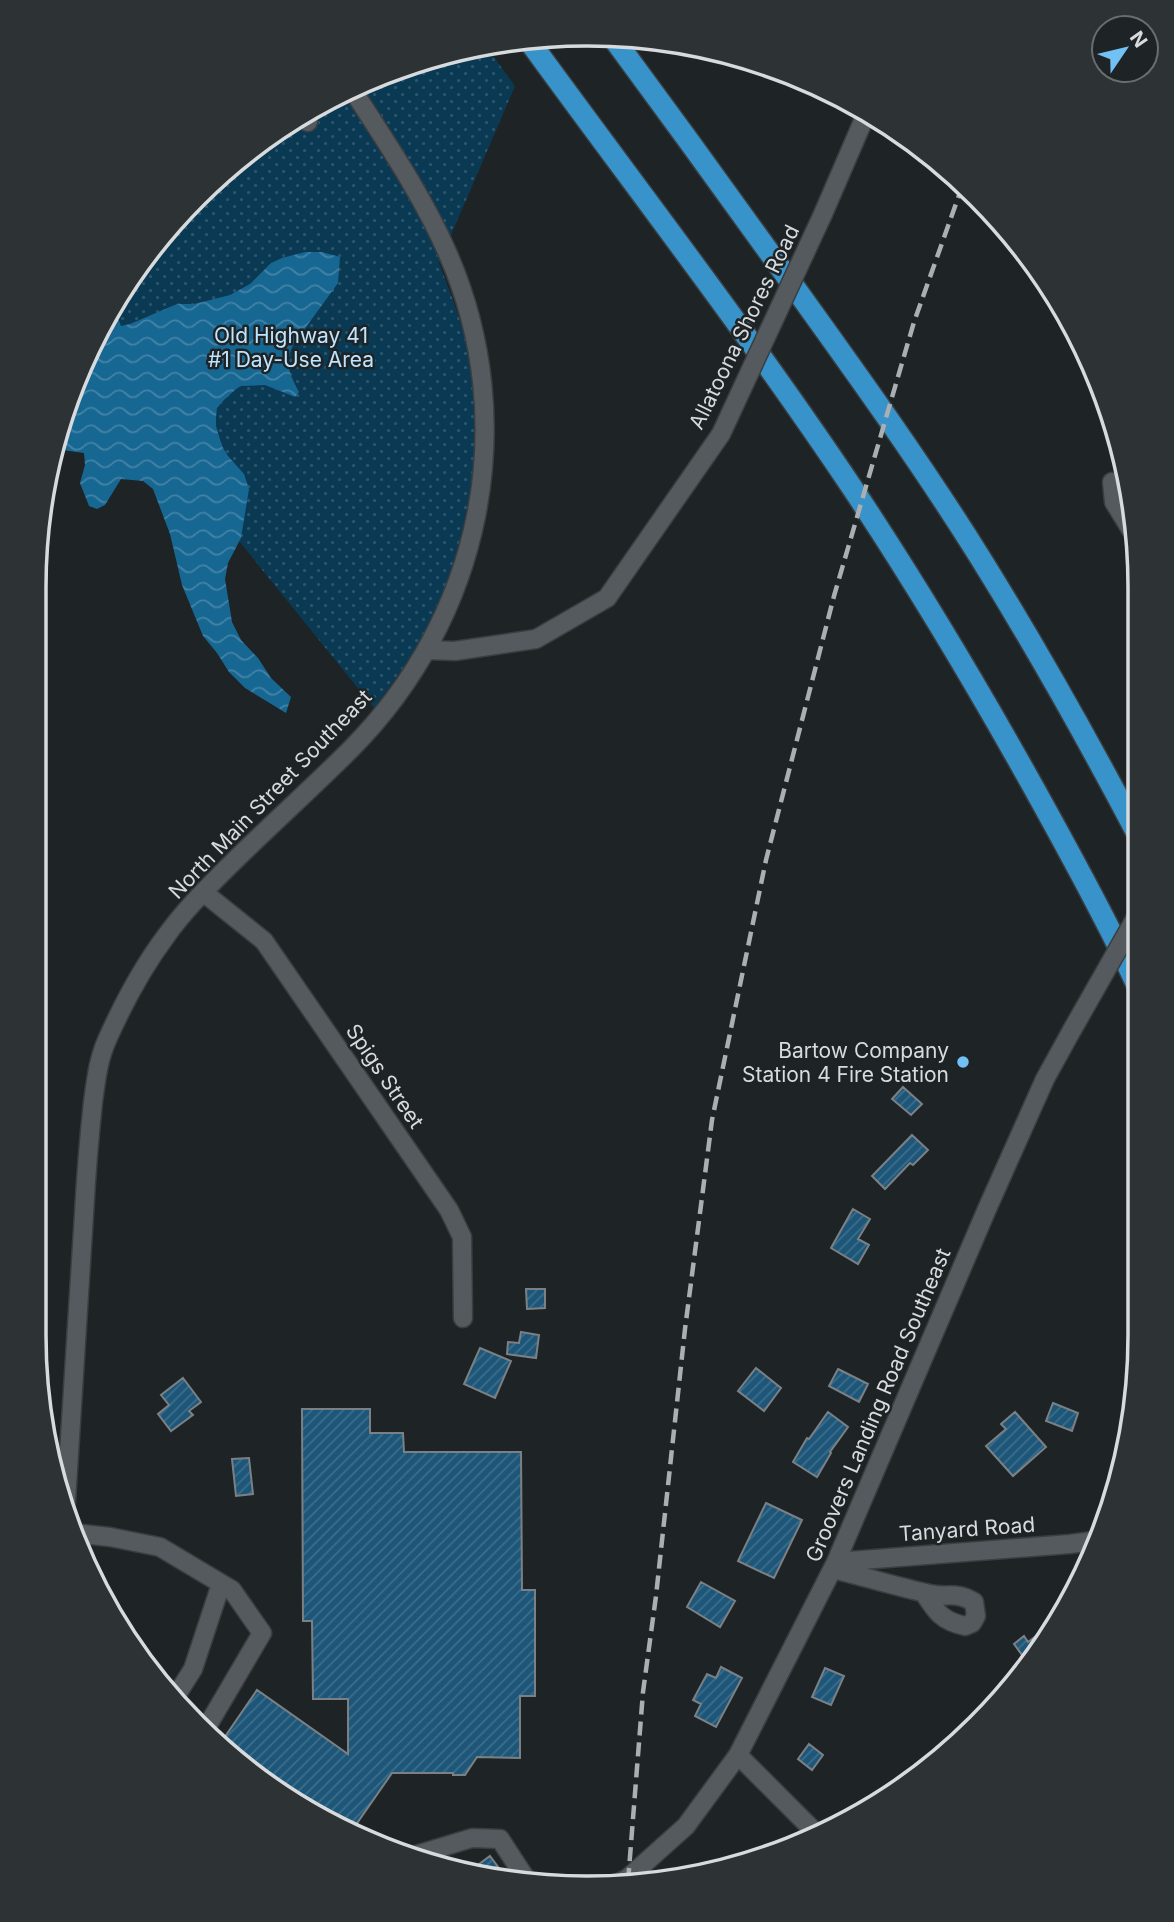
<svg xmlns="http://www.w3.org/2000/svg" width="1174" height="1922" font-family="Inter,sans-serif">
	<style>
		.park { fill: url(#park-dots) }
		.water { fill: url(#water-waves) }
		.building { fill: url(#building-hatch); stroke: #7b8085; stroke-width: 2 }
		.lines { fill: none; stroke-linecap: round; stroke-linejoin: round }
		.minor-casing { stroke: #3a3e40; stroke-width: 21 }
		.highway-casing { stroke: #3a3e40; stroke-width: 24 }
		.minor { stroke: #555a5e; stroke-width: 18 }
		.highway { stroke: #3793c9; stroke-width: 21 }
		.rail { stroke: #acafb1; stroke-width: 4.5; stroke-dasharray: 14 7; stroke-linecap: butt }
		.minor-bridge-casing { stroke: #3a3e40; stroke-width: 21; stroke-linecap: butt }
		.minor-bridge { stroke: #555a5e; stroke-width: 18 }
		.poi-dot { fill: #71c1f5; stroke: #1e2326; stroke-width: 2.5 }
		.labels { text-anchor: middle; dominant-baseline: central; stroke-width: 5; stroke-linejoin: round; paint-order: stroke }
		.street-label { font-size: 21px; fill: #d8dbdd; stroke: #1e2326 }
		.park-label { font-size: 21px; fill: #bfe4fd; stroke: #1e2326 }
		.poi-label { font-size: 21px; fill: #d8dbdd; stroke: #1e2326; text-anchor: end }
		.rim { fill: none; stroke: #d8dbdd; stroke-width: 3.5 }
	</style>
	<defs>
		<pattern id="park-dots" width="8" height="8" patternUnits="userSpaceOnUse" patternTransform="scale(1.75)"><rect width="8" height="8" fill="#0a3953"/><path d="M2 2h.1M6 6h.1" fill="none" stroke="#2d556b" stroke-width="1.8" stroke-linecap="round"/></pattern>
		<pattern id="water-waves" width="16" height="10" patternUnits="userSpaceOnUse" patternTransform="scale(1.75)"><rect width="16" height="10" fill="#176793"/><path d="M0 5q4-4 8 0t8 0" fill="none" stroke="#4383a7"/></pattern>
		<pattern id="building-hatch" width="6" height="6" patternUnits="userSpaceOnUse" patternTransform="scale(1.75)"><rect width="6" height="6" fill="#1d5678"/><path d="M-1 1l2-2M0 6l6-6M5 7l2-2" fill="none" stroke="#3d6e8b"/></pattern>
	</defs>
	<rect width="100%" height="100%" fill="#1e2326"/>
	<path class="park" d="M485,45L515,86L439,263C450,292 463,324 469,354C486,437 467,554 427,629C411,657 393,683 374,708L192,483L75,377L147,250L222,171L310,108L409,63Z"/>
	<path class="water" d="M305,252H322L340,257L338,283L293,345C284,364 290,375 299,392L295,397L265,385L241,386L236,389L224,400L217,408L216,417V426L222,446L228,456L244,474L249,489L241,538L228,563L225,579L232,622L241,640L258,658L271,678L291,697L286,713L245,688L229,672L217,653L203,636L182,585L170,534L153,489L143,481L121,479L105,505L97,509L89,506L80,483L85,465L84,453L55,449L75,375L114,309L121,326L130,324L177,304H194L230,295L250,284L271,263L282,258Z"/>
	<path class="building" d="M903,1087L922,1104L911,1115L892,1099Z
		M912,1135L928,1150L913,1165L910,1163L885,1189L872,1176Z
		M853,1209L870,1219L858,1239L869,1245L858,1264L831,1248Z
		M526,1289H545V1308L527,1309Z
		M521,1332L539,1335L536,1358L507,1354L508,1342L519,1343Z
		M480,1348L511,1361L495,1398L464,1384Z
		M756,1368L781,1388L764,1411L738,1391Z
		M838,1369L868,1384L859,1402L829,1386Z
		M183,1378L201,1402L189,1411L193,1415L171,1431L158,1414L169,1405L161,1395Z
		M1053,1403L1078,1413L1072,1431L1046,1421Z
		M302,1409H370V1433H403L404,1452H521L522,1590H535V1696H520V1758L477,1757L465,1775H453V1773H392L353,1829L250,1775L220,1744L257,1690L348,1754V1699H313L312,1621H303Z
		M828,1412L848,1427L830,1452L831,1453L817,1477L793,1462L807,1438L809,1439Z
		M1015,1412L1046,1447L1013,1476L986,1446L1006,1429L1001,1424Z
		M249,1458L253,1494L236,1496L232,1459Z
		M766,1503L802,1520L774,1578L738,1561Z
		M701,1582L735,1601L720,1627L687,1607Z
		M1056,1621L1041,1647L1025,1659L1014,1644L1024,1636L1028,1642Z
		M721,1667L742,1678L716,1727L695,1716L701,1704L693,1700L707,1674L716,1678Z
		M825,1668L844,1676L831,1705L812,1697Z
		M809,1744L823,1755L812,1770L798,1759Z
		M490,1856L504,1875L471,1870Z"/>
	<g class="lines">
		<g class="minor-casing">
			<path id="minor" d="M302,113L308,122
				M823,214L867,112
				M1112,482L1114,502L1130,528L1137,536
				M427,650L455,651L536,639L607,598L721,434
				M203,892L264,941L449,1210L462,1237L463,1318
				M65,1517C71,1416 77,1315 84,1214C86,1177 89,1139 93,1102C96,1081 98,1060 107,1040C123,1004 142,968 166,936C183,912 204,891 224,871C266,829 310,790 351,749C481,618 522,424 448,254C423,196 386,142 352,89
				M73,1533L110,1537L160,1547L232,1590L262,1633L205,1730
				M836,1562L1070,1544L1101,1540
				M833,1569C865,1577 898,1587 930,1594C948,1598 956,1591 974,1602L976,1616L972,1623L965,1626C942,1621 936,1612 924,1593
				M174,1699L193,1669L221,1584
				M738,1755L817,1834
				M406,1858L472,1838L500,1839L526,1879
				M619,1883L628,1878L686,1826L738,1755L836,1562L987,1209L1045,1079L1072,1030"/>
		</g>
		<g class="highway-casing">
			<path id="highway" d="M611,35C673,119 734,203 795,288C859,377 923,466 981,559C1037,649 1089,742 1138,835
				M527,38C636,188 750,335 853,489C922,593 986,701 1046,810C1078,868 1110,927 1138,987"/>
		</g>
		<use href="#minor" class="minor"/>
		<use href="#highway" class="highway"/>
		<path class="rail" d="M628,1882L643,1692L656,1596L685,1329L712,1120L766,860L834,596L914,322L963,184"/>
		<g class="minor-bridge-casing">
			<path id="minor-bridge" d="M721,434L823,214
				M1072,1030L1138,914"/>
		</g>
		<use href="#minor-bridge" class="minor-bridge"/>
	</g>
	<circle class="poi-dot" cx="963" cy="1062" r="7"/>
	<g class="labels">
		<g class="street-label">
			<text transform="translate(744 327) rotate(-64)">Allatoona Shores Road</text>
			<text transform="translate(270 794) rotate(-46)">North Main Street Southeast</text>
			<text transform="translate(385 1076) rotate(56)">Spigs Street</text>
			<text transform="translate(878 1405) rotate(-67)">Groovers Landing Road Southeast</text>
			<text transform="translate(967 1529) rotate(-4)">Tanyard Road</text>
		</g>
		<g class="park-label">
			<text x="291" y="335">Old Highway 41<tspan x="291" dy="24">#1 Day-Use Area</tspan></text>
		</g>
		<g class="poi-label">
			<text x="949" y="1050">Bartow Company<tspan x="949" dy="24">Station 4 Fire Station</tspan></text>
		</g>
	</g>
	<path d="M0 0H1174V1922H0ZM587 46H587A541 541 0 0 1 1128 587V1335A541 541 0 0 1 587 1876H587A541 541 0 0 1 46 1335V587A541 541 0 0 1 587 46Z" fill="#2d3235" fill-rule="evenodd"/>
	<path class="rim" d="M587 46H587A541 541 0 0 1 1128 587V1335A541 541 0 0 1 587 1876H587A541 541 0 0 1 46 1335V587A541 541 0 0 1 587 46Z"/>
	<g transform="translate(1125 49) rotate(55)"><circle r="33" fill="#1e2326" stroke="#686d6f" stroke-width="2"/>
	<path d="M0-5L12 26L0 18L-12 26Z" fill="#71c1f5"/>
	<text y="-10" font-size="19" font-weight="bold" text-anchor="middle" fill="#d8dbdd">N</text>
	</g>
</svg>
